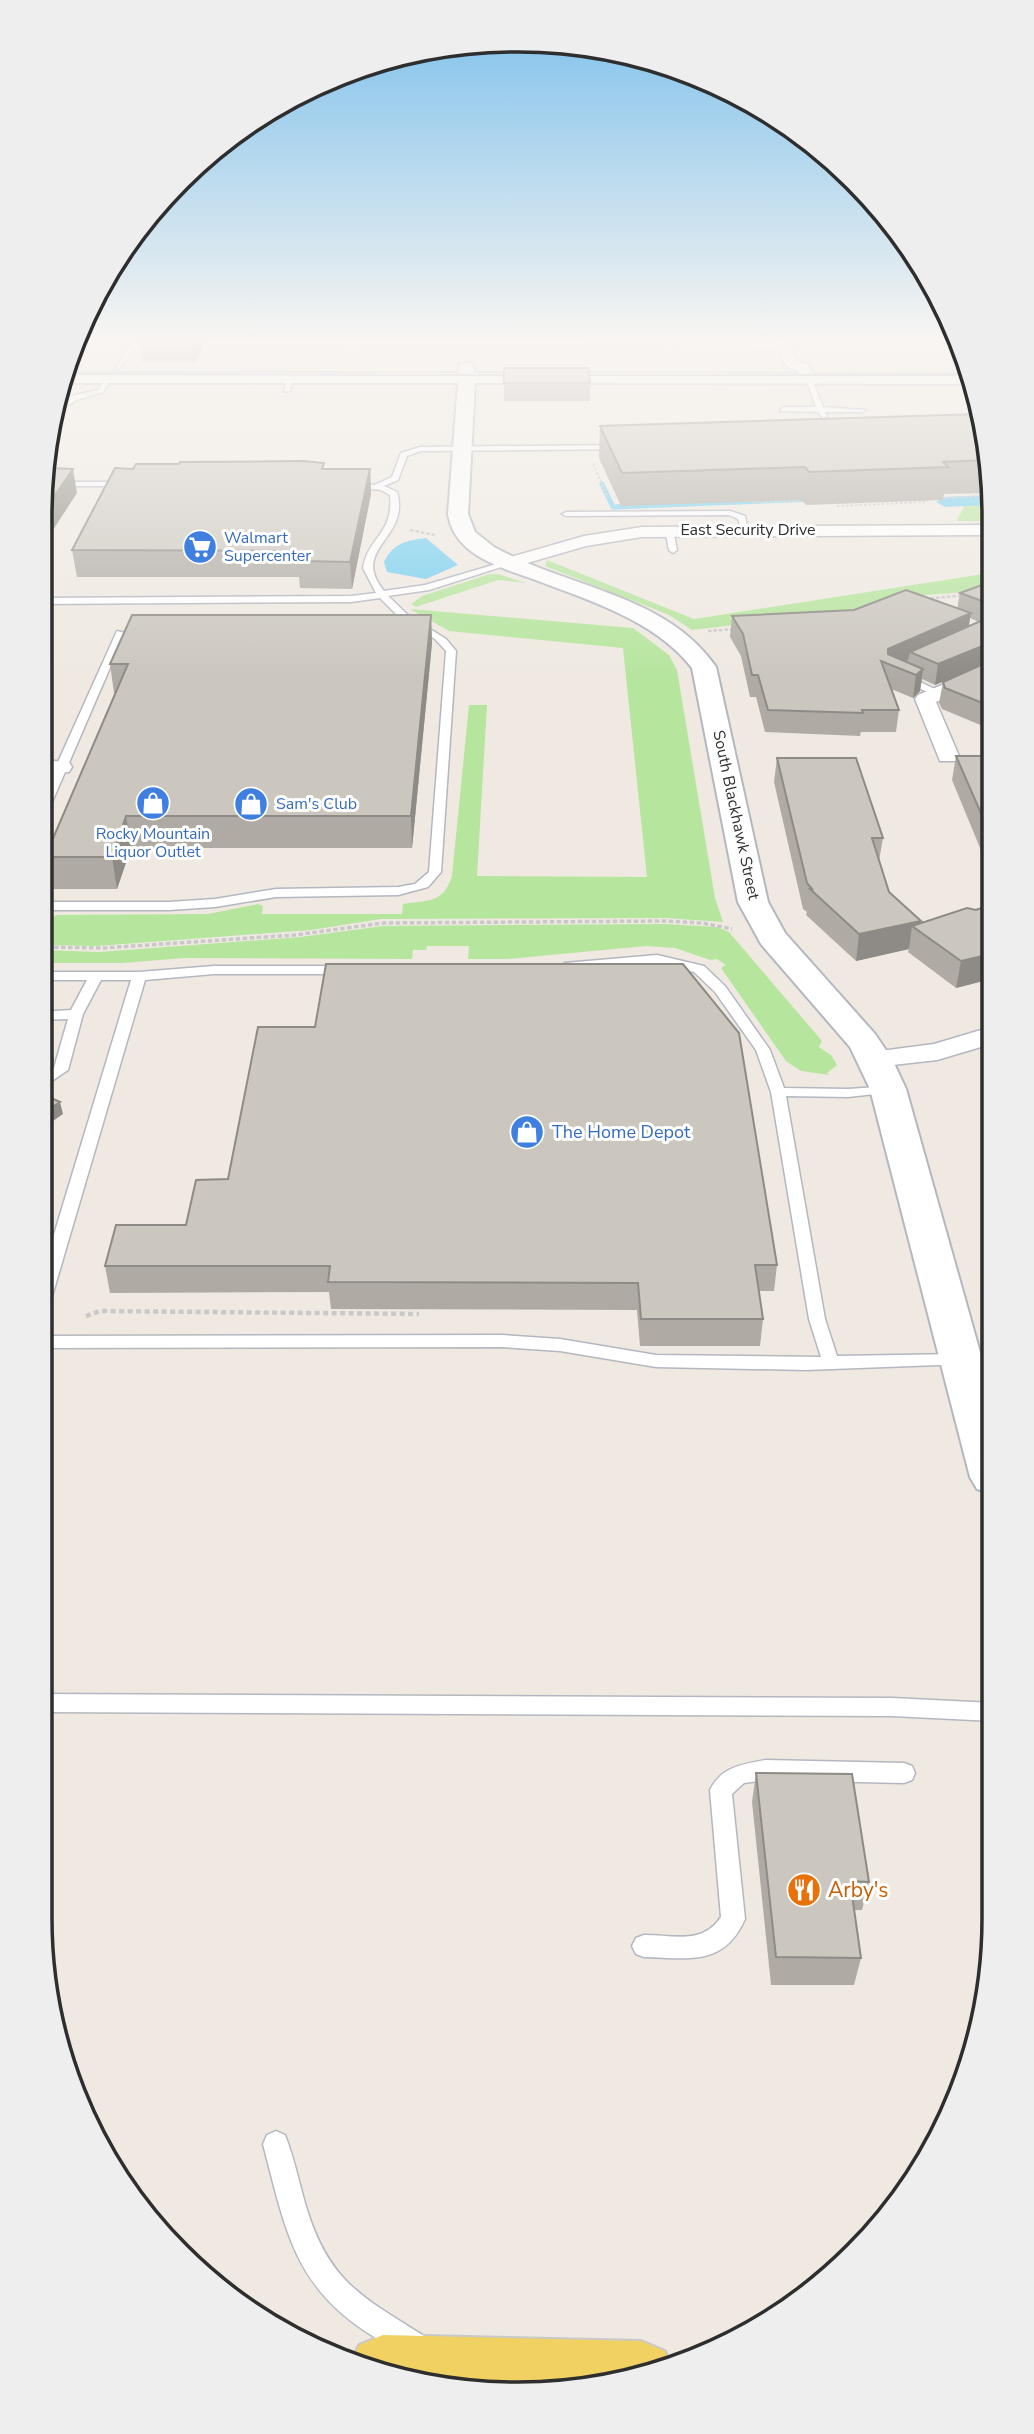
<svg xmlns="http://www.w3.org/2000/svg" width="1034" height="2434" font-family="'Nunito Sans',sans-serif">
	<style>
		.green { fill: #b6e59e }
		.plaza { fill: #dfdcd8 }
		.water { fill: #75cff0 }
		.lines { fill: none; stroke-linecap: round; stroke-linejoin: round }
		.stream { stroke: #75cff0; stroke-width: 5 }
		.canal { fill: #75cff0; fill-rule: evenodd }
		.service-casing { stroke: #b4b7c1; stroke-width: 3 }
		.minor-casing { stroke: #b4b7c1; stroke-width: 3 }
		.tertiary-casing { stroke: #b4b7c1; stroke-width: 4 }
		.primary-casing { stroke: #c9c9c9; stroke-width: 4 }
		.path-far3 { stroke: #c9c9c9; stroke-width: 2; stroke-dasharray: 2.5 2; stroke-linecap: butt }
		.path-far2 { stroke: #c9c9c9; stroke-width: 2.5; stroke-dasharray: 3.5 2; stroke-linecap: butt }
		.path-far1 { stroke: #c9c9c9; stroke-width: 3.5; stroke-dasharray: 4.5 2.5; stroke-linecap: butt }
		.path { stroke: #c9c9c9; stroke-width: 4.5; stroke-dasharray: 5 3.5; stroke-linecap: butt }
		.service { fill: #fff; fill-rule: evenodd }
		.minor { fill: #fff; fill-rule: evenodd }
		.tertiary { fill: #fff; fill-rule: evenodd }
		.primary { fill: #f2d163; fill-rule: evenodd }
		.tram { stroke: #a3a6b8; stroke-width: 2 }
		.wall { fill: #afaba4; fill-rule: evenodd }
		.shaded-wall { fill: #8e8b86 }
		.building { fill: #cbc7bf; stroke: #8e8b86; stroke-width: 2 }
		.labels { text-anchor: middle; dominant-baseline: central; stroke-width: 6; stroke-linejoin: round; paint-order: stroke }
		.far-street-label { font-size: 16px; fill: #2e2e2e; stroke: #fff }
		.far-shop-label { font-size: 16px; fill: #366cbe; stroke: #fff; text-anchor: start }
		.shop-label { font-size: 18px; fill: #366cbe; stroke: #fff; text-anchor: start }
		.near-food-label { font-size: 21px; fill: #c56008; stroke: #fff; text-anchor: start }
		.rim { fill: none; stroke: #2e2e2e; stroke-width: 3.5 }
	</style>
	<rect width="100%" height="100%" fill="#efe9e1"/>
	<path class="green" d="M990,501V521H957L966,502Z
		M547,560L694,619L990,573V586L954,593L911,596L836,613L692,630L669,615L545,566Z
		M490,574H498L526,583L498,580L416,607L411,604L422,596Z
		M410,609L633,628L669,655L677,670L715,898L723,922L666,918L381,919L311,930L97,946L40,945V919L58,915L208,914L258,904L263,906L262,914H402L403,904C428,900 443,904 452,876L469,705H487L477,876L647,877L623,648L449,631Z
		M665,924L717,927L729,932L822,1041L819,1047L831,1055L837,1065L827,1073L830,1075L801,1071L786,1061L721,968L726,965L717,959L710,960L675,948L646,946L508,959H468L469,946H427L426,950H413L412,959L184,958L123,963H40V950L99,952L300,937L383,926Z"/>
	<path class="plaza" d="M484,338H660L661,343L464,345L465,339Z"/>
	<path class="water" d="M426,538L458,565L426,579L387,572L384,562C394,542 406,541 426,538Z"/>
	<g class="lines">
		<path class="stream" d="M602,484L613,507L814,499"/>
		<path class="canal" d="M990,495V505L945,507L936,502L945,497Z"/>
		<g class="service-casing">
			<path id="service" d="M143,338H151L134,349L119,369H115L130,347Z
				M176,338L784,344L787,346L784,348L207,344Z
				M290,376L293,378L290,391L284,392L287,378Z
				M107,377L112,378L103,392L77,400L58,411L59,405L71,396L98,390Z
				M809,377L812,379L823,407L866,410L862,412H825L827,416L823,418L818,412L780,411L783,407H816L806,379Z
				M622,445L625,449L421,451L407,456L398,480L384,486L397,492C411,539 349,548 384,591L425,585L510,560L514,563L429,590L388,596L409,616L446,639L456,651L441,872L428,887L398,895L276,897L215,907L169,910H40V902H169L215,899L276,889L398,887L415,884L429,872L446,651L435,639L402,620L380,598L351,602L40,604V598L351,596L376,593L363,568C368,537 394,534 390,495L381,490L346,486V482L374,485L392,477L401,453L420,447Z
				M56,482H128L132,484L128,486H53Z
				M730,511L745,516L748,531H742L738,519L729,515L566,516L562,514L566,512Z
				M669,527L673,530L677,550L673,553L669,550L665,530Z
				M117,631L125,633L46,816L40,819V802Z
				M898,675H906L943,693L934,695L898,679Z
				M657,955L704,966L725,986L770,1050L784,1088L848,1089L893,1086L895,1089L893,1092L848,1097L786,1096L825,1319L837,1356L959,1354L965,1356L968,1360L965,1364L806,1370L656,1367L560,1351L502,1347L40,1348V1336L502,1335L560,1339L656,1355L821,1357L809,1319L771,1092L756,1050L715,992L694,972L657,963L565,971L558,967L565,963Z
				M214,966H347L354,970L347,974H214L145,980L48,1310L40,1316V1281L131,980H101L83,1014L68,1070L40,1089V1078L54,1068L68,1019L40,1020V1012L71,1010L87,980H40V972H139Z
				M40,1028L45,1029L49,1035L45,1042L40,1043Z
				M40,1694L892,1698L993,1703V1721L892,1716L40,1712Z
				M766,1760L904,1763L912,1766L915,1773L912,1780L904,1783L766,1780L744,1783L732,1794L745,1919C724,1967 688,1958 644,1957L636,1954L632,1946L636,1938L644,1935C675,1935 702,1945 721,1917L710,1790C721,1767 743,1764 766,1760Z
				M276,2131L285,2135C295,2160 300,2188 308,2213C331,2284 366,2299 424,2336L428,2346L424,2356L414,2360C401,2354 389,2346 376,2338C294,2289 286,2231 263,2144L267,2135Z"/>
		</g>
		<g class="minor-casing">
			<path id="minor" d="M775,338H788L796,360L808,365L816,379L814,382H804L798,371L785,365Z
				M990,525V535L642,537L586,546L510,568L501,563L504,559L584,536L642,527Z
				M980,669L987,671L990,675L987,679L936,702L959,756L956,761H940L915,699L918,695Z
				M40,760L69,762L72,767L69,772L40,774Z
				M991,1027V1044L937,1060L875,1067L865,1065L861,1059L865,1053L934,1044Z"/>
		</g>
		<g class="tertiary-casing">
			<path id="tertiary" d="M466,363L472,364L475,373L968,374L969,384L475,383L468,514L475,532L494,547C567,588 666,594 716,667L768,902L785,933L875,1034L892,1059L906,1089L992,1395L993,1494L977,1489L970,1477L870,1089L850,1047L761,944L738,902L692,668C655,620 588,600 533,579C510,571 484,563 466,547C456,538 450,527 448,514L458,383H62L64,373H458L460,364Z"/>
		</g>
		<g class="primary-casing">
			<path id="primary" d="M383,2335L641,2341L665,2351L672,2368L580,2390L424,2385L353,2358L359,2345Z"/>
		</g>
		<path class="path-far3" d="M593,464L607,495
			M938,498L990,496
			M752,502L806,500
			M837,506L926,502L929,498"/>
		<path class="path-far2" d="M410,530L435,535
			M925,599L965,595
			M708,631L734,629"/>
		<path class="path-far1" d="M40,947L104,948L295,935L383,923L665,921L702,923L732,929"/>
		<path class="path" d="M86,1316L100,1311L419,1314"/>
		<use href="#service" class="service"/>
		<use href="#minor" class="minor"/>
		<use href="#tertiary" class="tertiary"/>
		<use href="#primary" class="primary"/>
		<path class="tram" d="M64,374L522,375
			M571,375H968"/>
	</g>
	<path class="wall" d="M203,338L204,346L195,362H142L140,344Z
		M506,338H630L506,339Z
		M504,368L590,383V401H504Z
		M600,426L990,454V493L944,494L943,500L806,505L802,500L621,506L599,458Z
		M324,469H370L371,494L352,589L300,588L299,577H77L72,550Z
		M990,582V729L942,709L939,703L943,682L958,675L935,685L922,679L920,691L913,698L891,689L899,710L896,732H861L860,736L765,732L756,697H750L741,656L730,637L732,616L957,609L960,593ZM970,618L979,622L969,626Z
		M431,615L432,643L412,848H131L117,889H52L45,857L115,693H114L110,664Z
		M956,756H990L991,861L985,860L952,780Z
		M777,758L883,838L879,861L889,892L921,921L920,923L991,905V979L956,988L908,952L909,949L856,961L806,915L807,912L803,909L774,782Z
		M989,1120H991L992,1173L983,1148Z
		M186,1225L777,1265L774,1291H759L763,1319L760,1346H640L637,1310L331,1309L329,1292L110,1293L105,1266Z
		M756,1773L869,1882L862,1910H854L861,1958L854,1985H771L752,1802Z"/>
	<path class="shaded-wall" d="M196,338H203L204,346L195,362L193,344Z
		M73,469L77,493L40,550V517Z
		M370,469L371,494L352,589L350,562Z
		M971,613L967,635L910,652L908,660L894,667L886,663L888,649Z
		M431,615L432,643L412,848L411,816Z
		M990,643V662L935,685L938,664Z
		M923,669L920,691L913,698L916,675Z
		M126,816L131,848L117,889L112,857Z
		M921,921L919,931L912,926L909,949L856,961L859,934Z
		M991,954V979L956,988L961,961Z
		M51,1047L54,1060L52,1065L40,1073V1059Z
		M60,1102L63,1114L40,1130V1115Z"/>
	<path class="building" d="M143,338H196L193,344H140Z
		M504,368H588L590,383H504Z
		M979,414L990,454V460L943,462L948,467L809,472L805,467L622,473L600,426Z
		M304,461L324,463L322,469H370L350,562L298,561L301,551L72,550L115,468L133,469L136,464H179L180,462Z
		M48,468L73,469L40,517Z
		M990,582V604L960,593Z
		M906,590L971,613L888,649V654L923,669L916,675L881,661L899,710H862L863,713L768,710L758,675H752L743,634L732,616L854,610Z
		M132,615H431L411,816H126L112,857H45L128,664H110Z
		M985,619L990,621V643L938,664L910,652Z
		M990,661V706L945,688L943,682Z
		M956,756H990L991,834H990Z
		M777,758H856L883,838H872L889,892L921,921L859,934L810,889H812L807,883Z
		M991,905V954L961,961L912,926L967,908L976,910Z
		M326,964H683L739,1033L777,1265H755L763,1319H641L638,1283L328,1282L330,1266H105L116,1225H186L196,1180L228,1179L258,1027H315Z
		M40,1043L51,1047L49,1053L40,1059Z
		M40,1093L60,1102L40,1115Z
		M756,1773L852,1774L869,1882L850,1881L861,1958L776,1957Z"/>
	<linearGradient id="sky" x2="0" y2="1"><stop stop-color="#7abfeb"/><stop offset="0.5" stop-color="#f8f5f2"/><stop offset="1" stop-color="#f8f5f2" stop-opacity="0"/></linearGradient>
	<rect width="1034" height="679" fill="url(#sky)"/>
	<defs>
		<g id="supermarket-disc" transform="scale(1.75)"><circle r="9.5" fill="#3f7fe0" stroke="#fff"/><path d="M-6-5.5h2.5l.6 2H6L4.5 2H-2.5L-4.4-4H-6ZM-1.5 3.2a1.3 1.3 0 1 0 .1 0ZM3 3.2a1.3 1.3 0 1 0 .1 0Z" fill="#fff"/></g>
		<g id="shop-disc" transform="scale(1.75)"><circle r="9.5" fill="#3f7fe0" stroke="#fff"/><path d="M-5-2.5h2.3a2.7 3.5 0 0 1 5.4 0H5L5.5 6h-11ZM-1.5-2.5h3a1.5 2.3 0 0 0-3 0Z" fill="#fff"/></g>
		<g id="restaurant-disc" transform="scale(1.75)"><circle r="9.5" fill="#e8710a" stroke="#fff"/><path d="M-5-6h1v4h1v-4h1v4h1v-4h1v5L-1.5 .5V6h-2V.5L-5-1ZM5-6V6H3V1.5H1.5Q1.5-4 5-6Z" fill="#fff"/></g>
	</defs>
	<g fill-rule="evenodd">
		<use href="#supermarket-disc" x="200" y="547"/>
		<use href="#shop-disc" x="153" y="803"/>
		<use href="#shop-disc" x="251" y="804"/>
		<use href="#shop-disc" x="527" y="1132"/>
		<use href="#restaurant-disc" x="804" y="1890"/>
	</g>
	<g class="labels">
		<g class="far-street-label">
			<text x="748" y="530">East Security Drive</text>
			<text transform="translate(736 815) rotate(78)">South Blackhawk Street</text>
		</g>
		<g class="far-shop-label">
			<text x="224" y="538">Walmart<tspan x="224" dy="18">Supercenter</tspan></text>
			<text x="276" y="804">Sam's Club</text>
			<text x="153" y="834" text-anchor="middle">Rocky Mountain<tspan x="153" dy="18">Liquor Outlet</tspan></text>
		</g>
		<g class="shop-label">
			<text x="552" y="1132">The Home Depot</text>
		</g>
		<g class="near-food-label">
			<text x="828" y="1890">Arby's</text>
		</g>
	</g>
	<path d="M0 0H1034V2434H0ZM516 52H518A464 464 0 0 1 982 516V1918A464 464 0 0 1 518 2382H516A464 464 0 0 1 52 1918V516A464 464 0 0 1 516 52Z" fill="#eee" fill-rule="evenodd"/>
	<path class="rim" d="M516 52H518A464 464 0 0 1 982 516V1918A464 464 0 0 1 518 2382H516A464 464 0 0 1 52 1918V516A464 464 0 0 1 516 52Z"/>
</svg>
